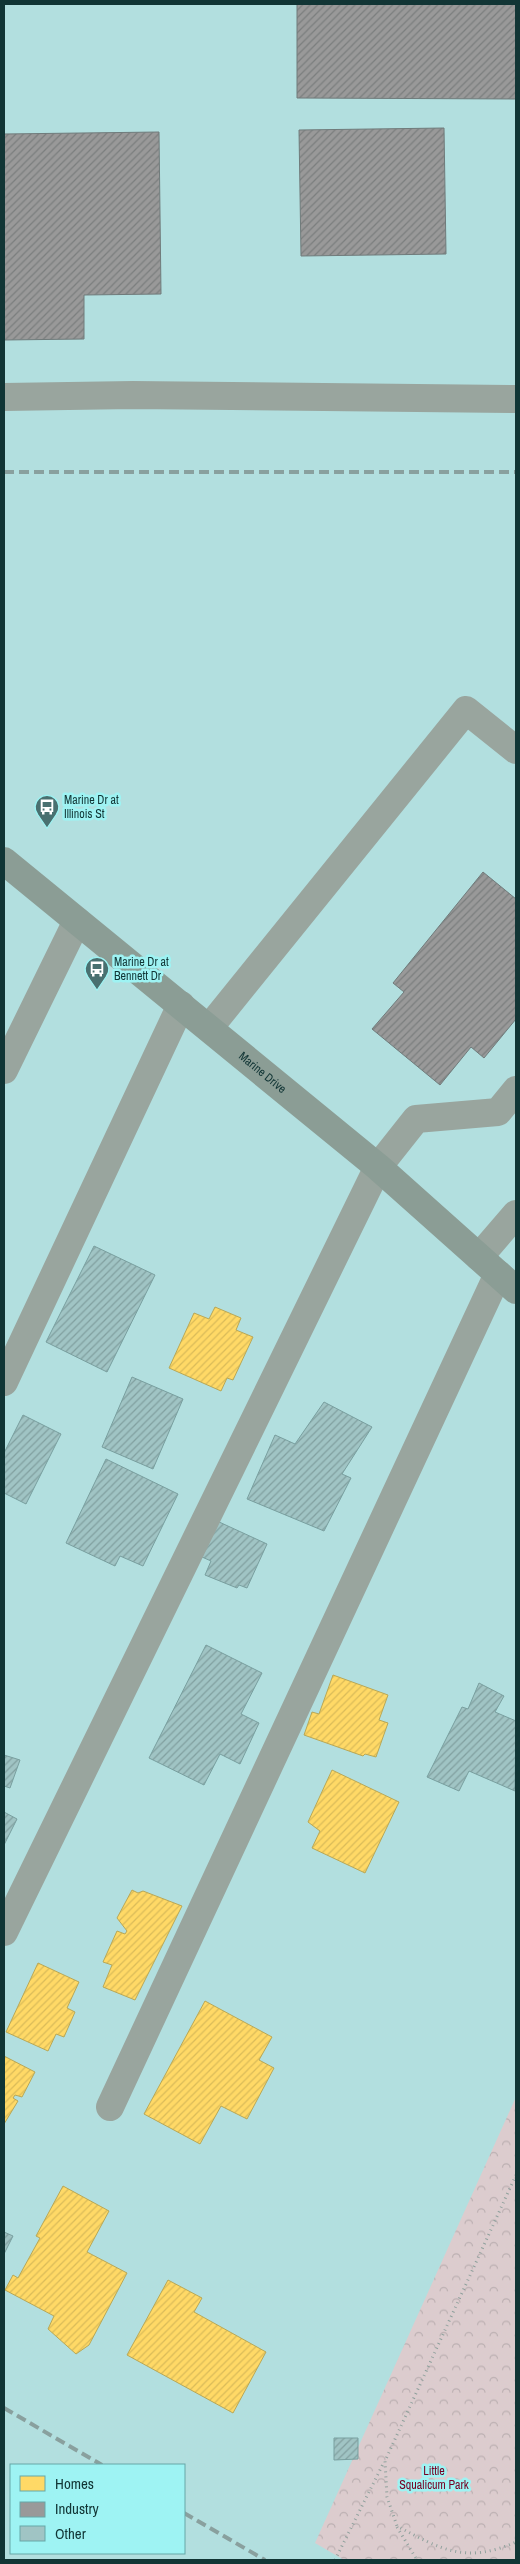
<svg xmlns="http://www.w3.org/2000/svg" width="520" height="2564" font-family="'Archivo Narrow',sans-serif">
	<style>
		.park { fill: url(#park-crowns) }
		.homes { fill: url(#homes-hatch); stroke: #b8a857 }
		.industry { fill: url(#industry-hatch); stroke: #707b7b }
		.building { fill: url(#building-hatch); stroke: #799f9f }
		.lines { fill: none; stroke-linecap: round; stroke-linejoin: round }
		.path { stroke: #90a19d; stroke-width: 3; stroke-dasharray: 1 4; stroke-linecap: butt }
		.minor { stroke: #99a59e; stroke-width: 28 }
		.major { stroke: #8b9d95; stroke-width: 28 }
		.rail { stroke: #89a09e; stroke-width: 4; stroke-dasharray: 10 5; stroke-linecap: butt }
		.labels { text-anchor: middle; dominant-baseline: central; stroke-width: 5; stroke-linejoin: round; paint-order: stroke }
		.poi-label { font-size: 12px; fill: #113535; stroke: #9ef3f3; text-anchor: start }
		.street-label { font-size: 12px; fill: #113535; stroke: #9ef3f3 }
		.park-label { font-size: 12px; fill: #760022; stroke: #9ef3f3 }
	</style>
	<defs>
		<pattern id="park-crowns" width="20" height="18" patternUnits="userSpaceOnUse" patternTransform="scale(1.25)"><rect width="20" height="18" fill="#dcccce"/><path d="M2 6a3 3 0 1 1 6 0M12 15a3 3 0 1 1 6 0" fill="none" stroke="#bcb0b2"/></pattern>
		<pattern id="homes-hatch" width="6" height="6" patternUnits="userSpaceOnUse" patternTransform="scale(1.25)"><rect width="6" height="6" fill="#ffd966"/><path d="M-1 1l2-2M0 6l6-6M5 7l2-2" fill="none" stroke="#dabb59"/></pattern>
		<pattern id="industry-hatch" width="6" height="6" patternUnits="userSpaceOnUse" patternTransform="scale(1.25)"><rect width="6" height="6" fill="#999"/><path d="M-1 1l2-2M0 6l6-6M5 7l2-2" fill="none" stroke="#7b7e7e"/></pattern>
		<pattern id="building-hatch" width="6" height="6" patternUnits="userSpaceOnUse" patternTransform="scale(1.25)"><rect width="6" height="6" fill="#a0c4c4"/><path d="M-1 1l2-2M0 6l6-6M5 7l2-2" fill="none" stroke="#81a0a0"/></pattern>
	</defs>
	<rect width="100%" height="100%" fill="#b2dfdf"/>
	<path class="park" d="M516,2097V2560H344L315,2543Z"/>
	<path class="homes" d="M215,1307L241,1318L236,1330L253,1337L233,1380L227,1378L221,1391L169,1368L194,1313L209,1319Z
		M333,1675L388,1695L379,1720L388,1723L376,1757L365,1754L363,1756L304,1735L312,1712L319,1714Z
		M332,1770L399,1802L365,1873L312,1848L320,1831L308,1822Z
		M132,1890L138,1893L143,1891L182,1906L135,2000L103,1987L112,1965L103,1962L117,1931L125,1934L127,1931L117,1918Z
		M38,1963L79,1982L67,2008L75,2012L64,2037L56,2034L48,2051L6,2032Z
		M205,2001L272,2037L259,2060L274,2068L247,2119L221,2106L200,2144L144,2114Z
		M4,2056L35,2072L22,2097L15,2095L13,2098L18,2101L4,2124Z
		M63,2186L109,2211L87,2252L127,2273L89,2345L76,2354L48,2329L54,2316L5,2290L13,2275L18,2278L40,2238L36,2236Z
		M168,2280L202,2298L194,2312L266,2352L233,2413L127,2355Z"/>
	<path class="industry" d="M297,4H516V99L297,98Z
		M444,128L446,254L301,256L299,130Z
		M159,132L161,294L84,295V339L4,340V134Z
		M483,872L516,899V1019L484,1058L471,1047L440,1085L372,1029L404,992L393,983Z"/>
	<path class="building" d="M94,1246L155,1275L107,1372L46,1342Z
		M132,1377L183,1399L153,1469L102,1447Z
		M324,1402L372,1427L342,1474L351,1478L324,1531L247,1499L275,1435L295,1444Z
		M23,1415L61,1434L26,1504L4,1493V1453Z
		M106,1459L178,1494L143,1566L120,1556L115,1566L66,1543Z
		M217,1521L267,1544L247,1588L239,1585L237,1588L205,1575L211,1561L202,1557Z
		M206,1645L262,1673L241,1714L259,1723L240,1764L220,1754L204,1785L149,1758Z
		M479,1683L504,1696L495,1712L516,1721L515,1791L469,1771L459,1791L427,1777L462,1707L468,1709Z
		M4,1755L20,1760L10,1788L4,1786Z
		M4,1812L17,1819L4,1845Z
		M4,2232L13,2236L4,2254Z
		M334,2438H358V2459L334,2460Z"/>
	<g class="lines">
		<path class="path" d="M516,2175L385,2461L387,2497L397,2526C442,2550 466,2564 516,2542
			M397,2527L417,2560
			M335,2560L384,2462"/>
		<path class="minor" d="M4,397L133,395L516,399
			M209,1028L466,710L516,750
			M4,1070L77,921
			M479,1257L516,1214
			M4,1382L181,1005
			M4,1932L378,1167L416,1119L498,1112L516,1090
			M110,2107L498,1274"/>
		<path class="major" id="s1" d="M4,861L378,1167L516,1290"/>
		<path class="rail" d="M4,472H516
			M4,2408L102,2465
			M184,2513L265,2560"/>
	</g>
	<defs>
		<g id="bus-pin" transform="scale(1.25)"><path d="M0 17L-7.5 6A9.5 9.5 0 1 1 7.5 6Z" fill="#497070" stroke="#9ef3f3"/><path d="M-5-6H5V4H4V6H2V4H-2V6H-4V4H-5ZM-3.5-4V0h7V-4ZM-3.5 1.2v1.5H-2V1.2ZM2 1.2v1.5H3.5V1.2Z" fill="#fff"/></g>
	</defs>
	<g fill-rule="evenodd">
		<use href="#bus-pin" x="47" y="807"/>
		<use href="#bus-pin" x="97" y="969"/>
	</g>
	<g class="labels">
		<g class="poi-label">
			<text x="64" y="800">Marine Dr at<tspan x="64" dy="14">Illinois St</tspan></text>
			<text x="114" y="962">Marine Dr at<tspan x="114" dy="14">Bennett Dr</tspan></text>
		</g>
		<g class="street-label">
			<text stroke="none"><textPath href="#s1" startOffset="334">Marine Drive</textPath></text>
		</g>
		<g class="park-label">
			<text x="434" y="2471">Little<tspan x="434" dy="14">Squalicum Park</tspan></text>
		</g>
	</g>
	<rect width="520" height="2564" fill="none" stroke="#113535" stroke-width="10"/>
	<rect x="10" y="2464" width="175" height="90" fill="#9ef3f3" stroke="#66a7a7"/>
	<rect x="20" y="2476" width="25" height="15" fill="#ffd966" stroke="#66a7a7"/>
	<text x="55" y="2489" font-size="15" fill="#113535">Homes</text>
	<rect x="20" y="2502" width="25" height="15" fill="#999999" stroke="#66a7a7"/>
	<text x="55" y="2514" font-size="15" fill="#113535">Industry</text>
	<rect x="20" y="2526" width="25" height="15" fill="#a0c4c4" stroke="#66a7a7"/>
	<text x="55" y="2539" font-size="15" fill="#113535">Other</text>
</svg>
